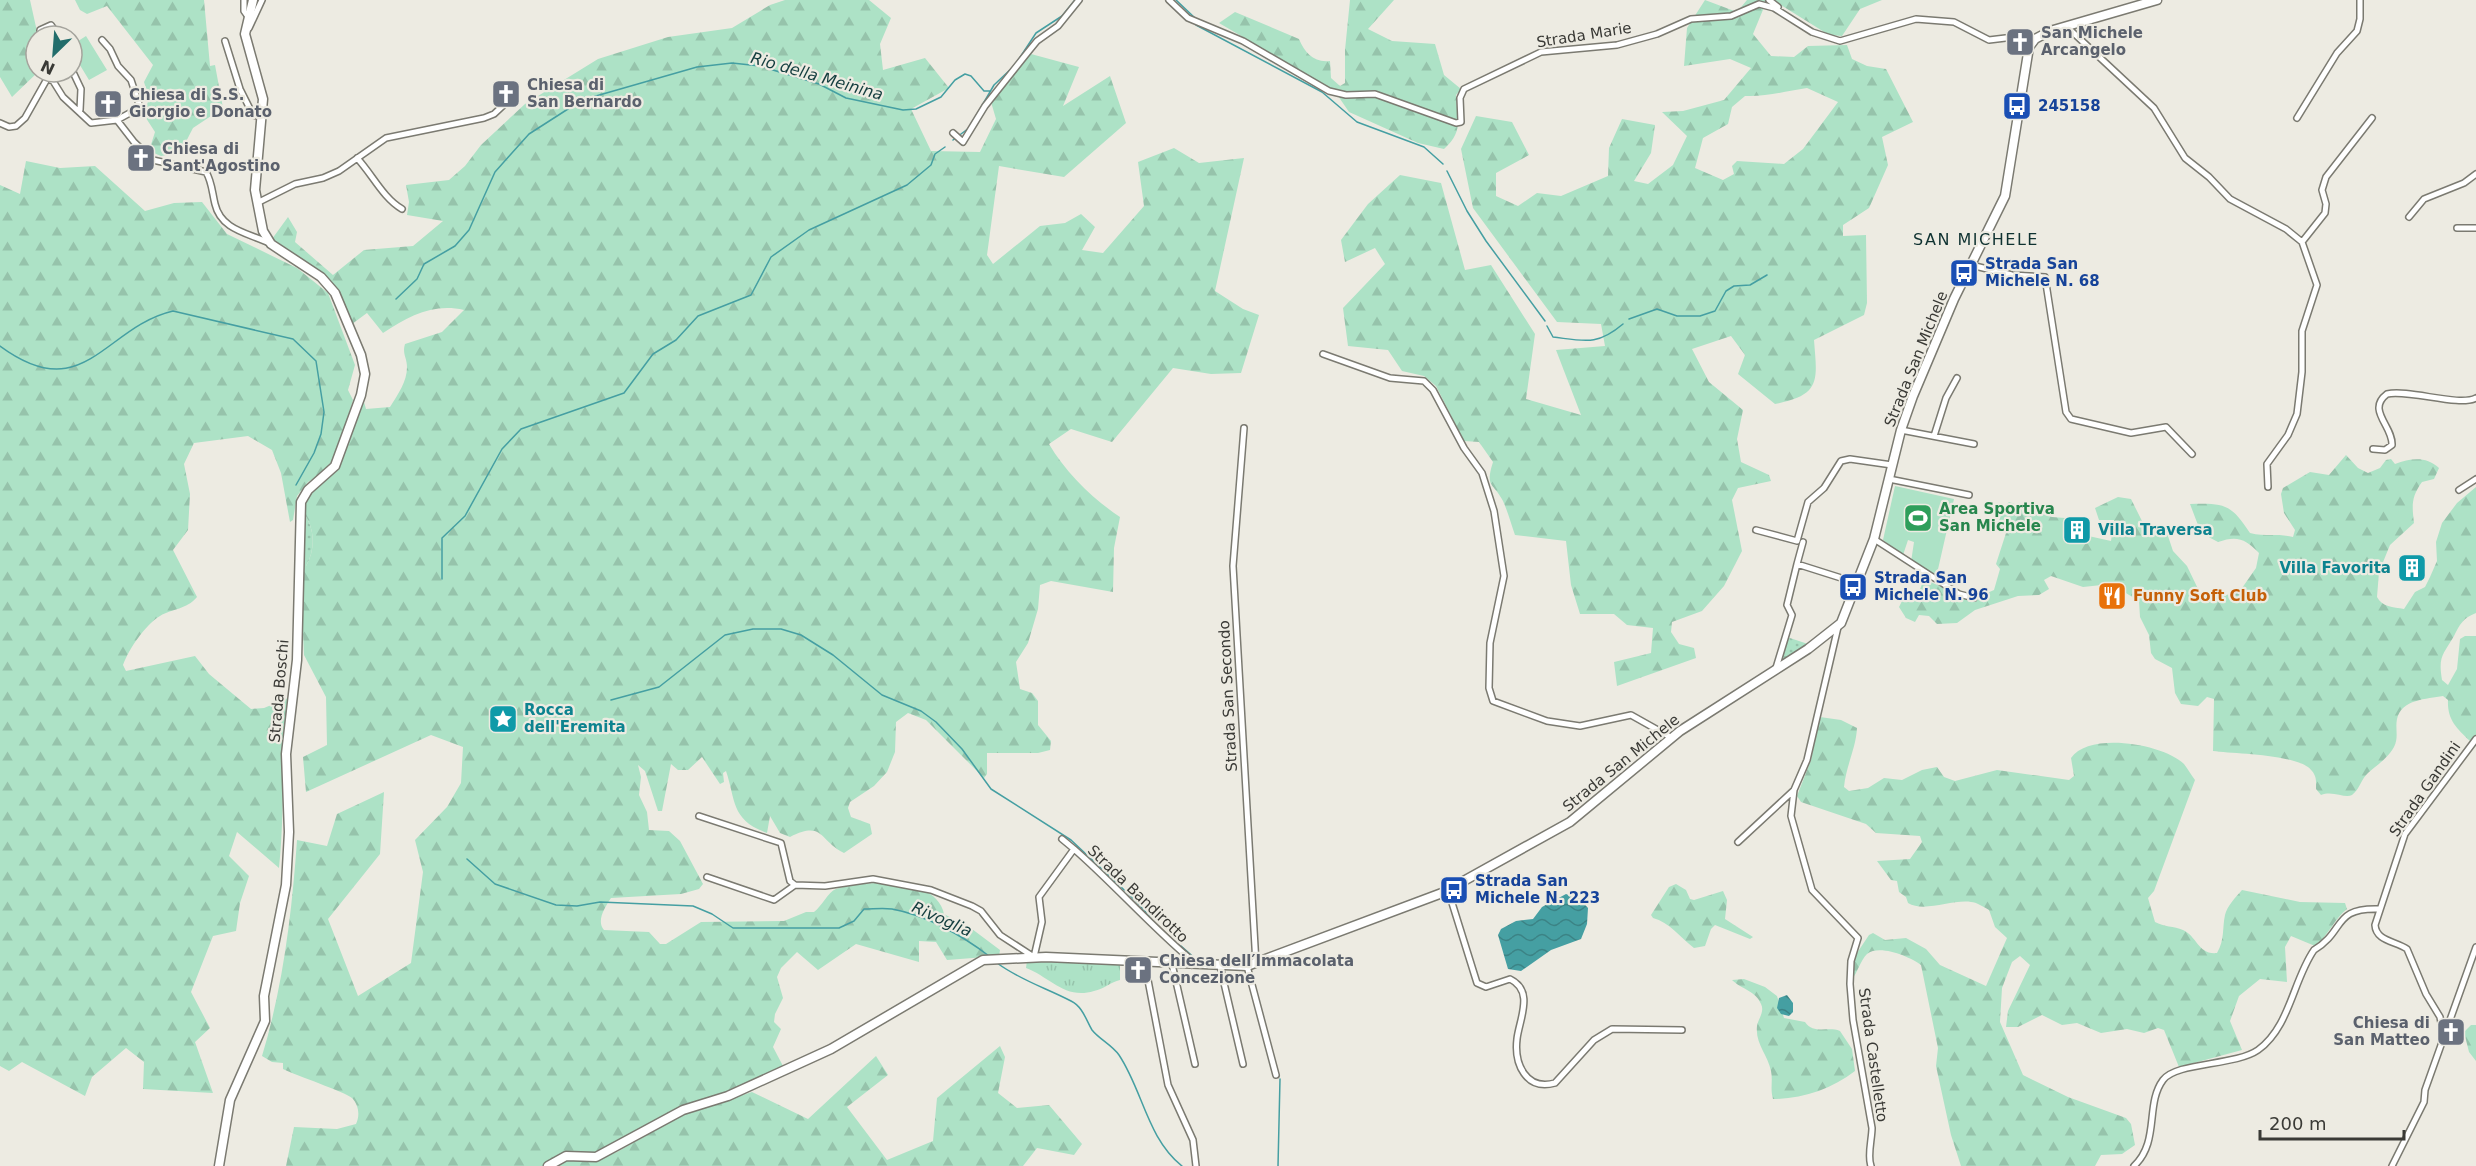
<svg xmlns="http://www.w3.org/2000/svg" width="2476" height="1166" font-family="'DejaVu Sans',sans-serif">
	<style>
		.grass { fill: url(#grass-dots) }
		.forest { fill: url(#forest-firs); fill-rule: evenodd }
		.park { fill: url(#park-tufts) }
		.garden { fill: #ade2c6 }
		.water { fill: url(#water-waves) }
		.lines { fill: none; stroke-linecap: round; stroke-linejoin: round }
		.stream { stroke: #459fa2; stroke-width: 1.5 }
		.street-casing { stroke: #7b7a71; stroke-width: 8 }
		.secondary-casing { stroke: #7b7a71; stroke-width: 11 }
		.street { stroke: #fff; stroke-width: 5 }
		.secondary { stroke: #fff; stroke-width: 8 }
		.labels { text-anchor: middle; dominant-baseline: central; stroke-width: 4.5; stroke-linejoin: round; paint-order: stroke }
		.worship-label { font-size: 15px; font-weight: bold; fill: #5b616d; stroke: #edebe2; text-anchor: start }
		.street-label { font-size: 15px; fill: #3a3a36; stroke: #edebe2 }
		.transit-label { font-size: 15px; font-weight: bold; fill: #164399; stroke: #edebe2; text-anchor: start }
		.leisure-label { font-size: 15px; font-weight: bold; fill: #27864d; stroke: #edebe2; text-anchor: start }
		.culture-label { font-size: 15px; font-weight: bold; fill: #0d838f; stroke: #edebe2; text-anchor: start }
		.food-label { font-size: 15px; font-weight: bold; fill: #c56008; stroke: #edebe2; text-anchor: start }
		.water-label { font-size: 16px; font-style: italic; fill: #133d3e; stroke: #edebe2 }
		.neighbourhood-label { font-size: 16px; letter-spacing: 1.5px; fill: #0f3231; stroke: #edebe2 }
	</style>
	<defs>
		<pattern id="grass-dots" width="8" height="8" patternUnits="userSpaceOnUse" patternTransform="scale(1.5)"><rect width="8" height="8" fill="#ade2c6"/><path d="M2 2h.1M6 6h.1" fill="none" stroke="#96c3ab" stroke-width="1.8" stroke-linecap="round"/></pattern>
		<pattern id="forest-firs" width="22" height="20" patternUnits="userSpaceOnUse" patternTransform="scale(1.5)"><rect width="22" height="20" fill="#ade2c6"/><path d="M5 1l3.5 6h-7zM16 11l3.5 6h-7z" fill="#96c3ab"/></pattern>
		<pattern id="park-tufts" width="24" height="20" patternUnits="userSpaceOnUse" patternTransform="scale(1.5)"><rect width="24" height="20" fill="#ade2c6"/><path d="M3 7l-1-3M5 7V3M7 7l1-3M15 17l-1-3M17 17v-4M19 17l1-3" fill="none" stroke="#96c3ab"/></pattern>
		<pattern id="water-waves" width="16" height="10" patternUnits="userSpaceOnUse" patternTransform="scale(1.5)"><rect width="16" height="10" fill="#459fa2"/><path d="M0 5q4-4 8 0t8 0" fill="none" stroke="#3b8385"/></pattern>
	</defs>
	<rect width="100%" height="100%" fill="#edebe2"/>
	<path class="grass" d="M302,511C315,526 316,549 306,566H300Z
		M1787,637L1808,644L1781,662Z"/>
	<path class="forest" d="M0,0H30L38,36V72L12,97L0,77Z
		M75,0H204L210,66L215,65L223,108L193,128L180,153L161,156L149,151L155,132L144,115L149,98L144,82L153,65L107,6L87,14L80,10Z
		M785,0H869L891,18L880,44L883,70L925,58L949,88L911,109L931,151L980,152L996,119L991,102L1031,54L1079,67L1063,106L1110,76L1126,123L1064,177L999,166L987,255L993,264L1040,226L1065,223L1081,214L1095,227L1082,250L1103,253L1144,206L1138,162L1174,148L1199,163L1244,158L1215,291L1243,309L1259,315L1241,373L1211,374L1173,368L1112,442L1071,429L1049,444C1066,473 1093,499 1120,517L1114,548L1113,592L1051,581L1040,585L1038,609L1028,643L1016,662L1020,689L1032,693L1038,701V725L1051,741L1050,750L1038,753H987V774L984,778L926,720L908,713L896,722L895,752L887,772L874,786L850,802L848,808L851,817L870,824L872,834L844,853C819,841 824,820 790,837L780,833L770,816L767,833C731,820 736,801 726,771L723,773L724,782L720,784L702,757L688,770H678L671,764L662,811H658L645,771L638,765L641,777L639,795L647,812L649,830L669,831L680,841L703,884L699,889L681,894L611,898C605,907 596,921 604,930L649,932L660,944H666L701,922L784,921L806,912H814C822,906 828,892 836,889C865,880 937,876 944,914L972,929L1000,950L999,956L947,960L936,942L919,941V962L856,944L818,970L797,952L781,968L777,977L783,998L775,1014L774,1022L781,1029L773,1047L783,1066L594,1154C575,1153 556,1151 544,1166H286L294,1127L337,1129L356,1124C360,1116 359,1105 352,1098C345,1092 295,1075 283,1069V1063L272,1062L262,1056C283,987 292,912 297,840L327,846L337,814L384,792L380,854L328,919L358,996L411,963L423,872L415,840L447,807L461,783L463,747L431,735L306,792L303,757L327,745L326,697L304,655L300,566H306C316,549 315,526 302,511L307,495L336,472L364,402L366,409L390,407C398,394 407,382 407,367C407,358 402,354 405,344L442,332L464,310C433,303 409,316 383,333L367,313L352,324L311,266L272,239L288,217L297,232L295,242L333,275L364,250L413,246L443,221L407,215L409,202L406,185L449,180L465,166L481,145L525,104L598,59L668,37L732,28L770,5Z
		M1350,0H1394L1368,29L1392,41L1435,44L1444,75L1461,89L1456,95C1457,120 1464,131 1444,149L1418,143L1349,112L1334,90L1219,23L1235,12L1299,39C1305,53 1314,63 1330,61L1331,78L1340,86L1345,83V50Z
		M1705,0L1737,12L1747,0H1767L1753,34L1771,56L1794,57L1808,46L1847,45L1852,59L1867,66L1886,69L1913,122L1882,137L1888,165L1869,208L1843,225V236L1866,235L1867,303L1864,315L1814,340C1817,380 1822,395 1775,404L1738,374L1745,355L1731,336L1692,349L1709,382L1743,410L1737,439L1741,462L1769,475L1771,481L1738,488L1732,500L1742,551L1724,586L1702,611L1672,622L1671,632L1679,644L1694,648L1696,658L1617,686L1614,662L1651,653L1653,628L1627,625L1614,614H1580L1571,585L1566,541L1515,535C1511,524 1508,512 1503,501C1493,482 1485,488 1493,462L1479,442L1464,441L1436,386L1424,376L1402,371L1388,350L1348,346L1343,308L1385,264L1375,248L1345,262L1341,240L1368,204L1400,175L1441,183L1465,270L1491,265L1535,334L1526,399L1581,415L1556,350L1605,346L1601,324L1557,322L1473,208L1461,149L1476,116L1512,122L1529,155L1496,173V196L1518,206L1537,193L1561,196L1608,176L1609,148L1622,119L1655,125L1651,153L1634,181L1648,184L1673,165L1687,136L1662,112L1683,111L1724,100L1751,68L1730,59L1684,66L1687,28ZM1807,88L1838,102L1803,149L1784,164L1737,161L1732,166L1734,174L1723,180L1695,168L1703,138L1728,124L1732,107L1745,96C1766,97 1786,91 1807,88Z
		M1773,0H1882L1860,9L1842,36L1829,35Z
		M26,161L60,168L95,166L145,211L174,203L202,202L227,234L297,268L328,293L355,365L348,390L353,400L336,456L323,473L308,482L297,496L293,520L290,522L281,473L272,450L248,436L194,443L184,464L190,494L188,530L173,550L197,597C186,610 173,608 160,616C145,625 129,649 123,665L126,671L195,656L209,674L251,709L264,708L288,698C281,755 285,812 279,868L237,832L229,856L249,876L240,903L236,931L213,936L191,992L210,1028L195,1042L213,1093L143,1089L144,1062L126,1048L92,1077L85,1096L22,1062L9,1071L0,1066V185L20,194Z
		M2346,455L2358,468L2368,473L2380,468L2386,460L2391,459L2395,464C2411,458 2426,456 2439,468L2434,479L2422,482C2411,497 2412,506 2414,523L2390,545L2379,572L2377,597C2382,607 2393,607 2404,609L2415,592L2425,587L2430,577L2437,561L2436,542L2442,523L2457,503L2476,487V613C2463,618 2460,624 2454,636C2443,655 2438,656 2442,680L2448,685L2457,669L2460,639L2465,636H2476V736L2470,741C2456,728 2447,719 2448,700L2443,696C2427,699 2401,699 2397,719C2395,729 2399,737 2394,747C2387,759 2378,764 2368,773C2362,778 2359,790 2352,795C2345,799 2333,790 2321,795L2316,789C2316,782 2317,777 2312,771C2300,754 2235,754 2213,751L2214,699L2207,697L2198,706L2181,704L2175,693L2172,668L2155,659L2151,653L2149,635L2140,617L2139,601L2111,584L2083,587L2051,576L2044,580L2049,589L2039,595L2018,596L1975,610L1957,623L1937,624L1929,616L1919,615L1915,622L1906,618L1899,607L1905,595L1917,597L1924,579L1971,600L1994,590L2000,569L1996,564L2006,533L2000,528L1999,514L2009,502L2052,517L2065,518L2071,537L2076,538L2084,535L2111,541L2114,520H2099L2095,508L2118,497L2131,499L2143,523L2166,530L2173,551L2187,566L2200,593L2210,599H2218L2242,588L2256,568L2259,553C2246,539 2237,535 2218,542L2201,533L2190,504C2225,503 2231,504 2250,533C2265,537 2278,533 2293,537L2295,530L2284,513L2281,494L2283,488L2310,472L2329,475Z
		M1820,717L1841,720L1857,728C1856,748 1846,766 1844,787L1849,791L1868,788L1884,778L1902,780L1922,770L1937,767L1944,777L1955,781L1997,770L2069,780L2074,776L2071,758C2089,731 2164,744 2184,764C2188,769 2191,775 2195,780L2154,891L2148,898L2155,922C2164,927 2174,926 2183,930C2197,936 2198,955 2217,953C2225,939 2222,929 2225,915C2227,906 2236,897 2242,890L2300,902L2345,903L2347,909C2334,919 2329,935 2315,946L2291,936L2285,947L2287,982L2260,979L2239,996L2230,1021L2242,1050L2179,1067L2164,1030L2158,1028L2144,1033L2127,1029L2101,1033L2077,1023L2062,1025L2042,1015L2018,1027H2006L2008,1011L2030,965L2020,956L2012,962L2002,988L2000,1022L2023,1075L2068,1097L2126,1118L2131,1124L2135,1145L2122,1154L2101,1155L2095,1166H1961L1951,1135L1936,1066L1938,1048L1921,965C1910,957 1880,944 1867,954C1860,961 1858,972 1852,979L1853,959L1869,935L1873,933L1885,940L1906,938L1926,949L1940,965L1986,986L2007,938L1995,927L1989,910C1984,907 1976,902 1971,902C1953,899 1924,913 1908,903L1906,897L1899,892L1897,881L1891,880L1877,861L1910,859L1922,842L1920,836L1876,833L1866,824L1801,802L1797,796L1811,760Z
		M1676,884L1686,890L1690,899L1694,900L1723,891L1727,900L1725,919L1753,937L1750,939L1715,925L1711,929L1705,946L1694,948C1681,938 1669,922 1653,918L1651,915L1669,887Z
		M1744,979L1765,987L1777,996L1784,1018L1805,1022C1814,1035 1828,1026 1840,1031L1852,1049L1855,1071C1832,1089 1802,1099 1773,1099C1770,1089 1773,1081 1771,1071C1768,1055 1755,1044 1757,1026C1758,1019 1765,1012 1761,1004C1756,991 1741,989 1732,980Z
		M2471,1025H2476V1061L2469,1052L2464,1032Z
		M1000,1046L1005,1057L998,1093L1017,1108L1049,1105L1082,1144L1074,1155L1037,1148L1023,1166H551L562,1161L602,1157L617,1152L684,1114L752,1092L808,1119L876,1056L888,1075L847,1107L887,1160L933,1141L937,1098Z"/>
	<path class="park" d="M1027,960L1120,964V980C1111,982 1104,989 1094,991C1065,1000 1050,977 1026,968Z"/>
	<path class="garden" d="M86,36L107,70L89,80L72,52V45Z
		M1895,486L1954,499L1936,578L1911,562L1914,542L1908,540L1903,555L1883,540Z"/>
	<path class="water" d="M1566,894L1580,899L1588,908L1587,924L1581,939L1551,950L1521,971L1508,969L1498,935L1501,929L1516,921L1533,919L1542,907Z
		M1787,995L1793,1003V1012L1789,1016L1781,1014L1777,1008L1779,998Z"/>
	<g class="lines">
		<path class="stream" d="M1176,0L1196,19
			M1196,25L1322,92L1357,122L1424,147L1443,164
			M1017,62L1036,33L1062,16L1075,0
			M953,140L969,128L994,85L1012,68
			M1447,171L1467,211L1486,241L1545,321
			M396,299L417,279L424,264L455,246L469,230L495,172L529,134L582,100L697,67L732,63L760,66L819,84L846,98L903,110L916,109L941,97L955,80L965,74L971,76L984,91H990
			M1629,319L1657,309L1677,316H1700L1715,311L1726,291L1734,286L1750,285L1767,275
			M1547,326L1553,337C1585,341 1597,346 1623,324
			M0,346C84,408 104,327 173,311L293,339L316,361L324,412L321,434L314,453L296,485
			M442,579V538L465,516L502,449L521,429L624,393L653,354L676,340L698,316L751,295L771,257L809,230L907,185L931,165L935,154L945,147
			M611,700L659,687L725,635L753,629H781L801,635L833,655L882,695L921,711L936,722L962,749L991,789L1071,840L1138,903L1153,921
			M467,859L495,884L556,905L577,906L600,902L693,906L712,914L733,928H839L854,921L864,909C873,909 883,908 892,909C926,915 963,936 989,956
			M1181,946L1198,961
			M997,963C1020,980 1046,988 1071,1001C1083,1007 1086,1020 1092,1030C1099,1039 1112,1045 1119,1055C1143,1091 1147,1138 1182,1166
			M1278,1166L1280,1079"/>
		<g class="street-casing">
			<path id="street" d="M244,0V11L249,18
				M1169,0L1188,18L1243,41L1329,91L1346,95L1375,94L1456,123L1461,122L1460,98L1464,89L1541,52L1617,45L1657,34L1691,19L1731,16L1759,4L1774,8L1812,32L1840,41L1916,19L1954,22L1989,40L2022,36L2035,39
				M1769,0L1778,7
				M2066,26L2154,108L2185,158L2209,177L2230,199L2286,229L2302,242L2317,285L2302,331V372L2297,414L2288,435L2267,464L2268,487
				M249,28L262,0
				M40,36V30L51,25L59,36
				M225,41L240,89L253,115L262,117
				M72,70L81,89L80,110
				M2297,118L2337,53L2357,31L2360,19V0
				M117,120L134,142L153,160L206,172C212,182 212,192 215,204C221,230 248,233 269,243
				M0,123L9,127L16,126L25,118L47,79L53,81L63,97L91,123L117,120L137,109L139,104L131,80L118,66L110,49L102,40
				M953,133L963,142L985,106L1028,52L1037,41L1058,26L1079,0
				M357,158C372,174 383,198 402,209
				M257,203L295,184L323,178L339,171L386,138L484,118L494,114L510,99
				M2409,217L2424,199L2464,183L2476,174
				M2457,228H2476
				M2302,242L2325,213L2326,204L2322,190L2326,177L2372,118
				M1971,265L2012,275L2045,277L2066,412L2071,419L2131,433L2166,427L2192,454
				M1323,354L1390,378L1424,381L1433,390L1464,448L1482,473L1494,511L1504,576L1490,643L1489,688L1493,701L1547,721L1580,726L1631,715L1672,738
				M1244,428L1233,566L1256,964
				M1901,430L1974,444
				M1934,436L1946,398L1957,378
				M2373,449L2385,450L2392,445C2393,426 2366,410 2387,394C2409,389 2459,407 2476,398
				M1889,479L1969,495
				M2459,490L2476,479
				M1756,530L1797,541L1808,502L1824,488L1841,461L1850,459L1892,465
				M1874,539L1959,594L1974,598
				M1797,564L1803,542
				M1838,627L1807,760L1794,790L1791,816L1812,890L1858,938L1851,961L1850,984L1853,1020L1872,1128C1872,1139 1867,1156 1871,1166
				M1776,668L1792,615L1787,605L1797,564L1857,583
				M699,816L781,843L790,881L795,885L825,886L873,879L931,890L972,906L981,911L1000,935L1034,957L1042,922L1039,897L1074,849C1114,884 1149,924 1189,958L1192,965
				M1062,839L1074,849
				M1738,842L1793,791
				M707,877L774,900L795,885
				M1448,890L1477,983L1486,987L1510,979C1535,991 1519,1020 1517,1039C1514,1064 1526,1091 1555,1083L1594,1040L1612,1029L1682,1030
				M1148,963L1147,975L1168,1085L1193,1140L1196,1166
				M1172,964L1195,1064
				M1220,966L1243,1064
				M1247,966L1276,1075
				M2444,1039L2440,1017L2426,994L2407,949C2395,941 2376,941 2375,925L2405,834L2476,739
				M2134,1166C2160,1142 2145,1104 2163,1080C2176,1062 2235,1066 2258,1050C2290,1027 2293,980 2314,950C2346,931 2332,907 2380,909
				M2392,1166L2424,1102L2425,1090L2476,947"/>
		</g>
		<g class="secondary-casing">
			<path id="secondary" d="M219,1166L230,1100L265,1021L264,996L286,885L289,832L286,754L297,660L301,502L308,490L335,466L361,395L365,374L361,355L335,293L321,277L271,244L263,231L255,190L263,99L245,34L253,0
				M548,1166L566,1156L596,1157L683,1110L728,1096L831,1049L983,960L1046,957L1247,966L1442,893L1570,822L1680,731L1808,649L1841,623L1874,539L1901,430L1913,396L1954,299L2005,196L2029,47L2035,39L2050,31L2157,0"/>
		</g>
		<use href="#street" class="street"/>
		<use href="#secondary" class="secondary"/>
	</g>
	<defs>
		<g id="church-square" transform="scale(1.5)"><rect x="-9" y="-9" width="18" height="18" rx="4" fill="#6b7280" stroke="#edebe2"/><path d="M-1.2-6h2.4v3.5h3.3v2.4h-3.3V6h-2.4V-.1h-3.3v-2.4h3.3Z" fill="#fff"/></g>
		<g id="bus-square" transform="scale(1.5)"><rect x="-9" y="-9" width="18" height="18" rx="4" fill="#1a4fb4" stroke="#edebe2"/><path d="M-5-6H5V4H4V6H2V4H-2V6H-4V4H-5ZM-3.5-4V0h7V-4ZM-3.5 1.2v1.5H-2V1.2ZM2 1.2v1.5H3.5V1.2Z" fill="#fff"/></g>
		<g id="stadium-square" transform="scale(1.5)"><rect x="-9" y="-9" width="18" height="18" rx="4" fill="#2e9e5b" stroke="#edebe2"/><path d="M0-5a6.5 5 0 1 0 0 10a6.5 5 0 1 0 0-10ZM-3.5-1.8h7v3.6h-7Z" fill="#fff"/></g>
		<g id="building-square" transform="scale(1.5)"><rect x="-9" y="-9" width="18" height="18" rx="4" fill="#0f9aa8" stroke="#edebe2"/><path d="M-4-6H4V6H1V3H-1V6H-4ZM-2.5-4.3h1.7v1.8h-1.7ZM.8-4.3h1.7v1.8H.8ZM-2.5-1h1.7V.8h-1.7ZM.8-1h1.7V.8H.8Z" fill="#fff"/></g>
		<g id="restaurant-square" transform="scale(1.5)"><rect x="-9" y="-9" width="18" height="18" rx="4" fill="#e8710a" stroke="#edebe2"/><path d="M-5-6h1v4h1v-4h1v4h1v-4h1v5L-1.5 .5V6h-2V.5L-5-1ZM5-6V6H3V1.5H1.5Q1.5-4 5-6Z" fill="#fff"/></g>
		<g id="sight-square" transform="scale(1.5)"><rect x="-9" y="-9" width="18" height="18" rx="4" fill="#0f9aa8" stroke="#edebe2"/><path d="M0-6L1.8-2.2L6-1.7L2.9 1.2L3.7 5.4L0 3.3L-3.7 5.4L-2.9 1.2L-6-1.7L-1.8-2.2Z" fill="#fff"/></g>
	</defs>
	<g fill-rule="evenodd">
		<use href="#church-square" x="2020" y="42"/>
		<use href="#church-square" x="506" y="94"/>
		<use href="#church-square" x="108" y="104"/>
		<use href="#bus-square" x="2017" y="106"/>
		<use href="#church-square" x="141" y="158"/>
		<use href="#bus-square" x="1964" y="273"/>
		<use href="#stadium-square" x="1918" y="518"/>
		<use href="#building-square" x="2077" y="530"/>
		<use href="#building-square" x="2412" y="568"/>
		<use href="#bus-square" x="1853" y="587"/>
		<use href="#restaurant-square" x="2112" y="596"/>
		<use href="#sight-square" x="503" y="719"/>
		<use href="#bus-square" x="1454" y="890"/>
		<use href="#church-square" x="1138" y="970"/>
		<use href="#church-square" x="2451" y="1032"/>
	</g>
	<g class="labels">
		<g class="worship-label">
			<text x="2041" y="33">San Michele<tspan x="2041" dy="17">Arcangelo</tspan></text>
			<text x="527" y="85">Chiesa di<tspan x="527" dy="17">San Bernardo</tspan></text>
			<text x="129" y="95">Chiesa di S.S.<tspan x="129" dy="17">Giorgio e Donato</tspan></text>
			<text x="162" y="149">Chiesa di<tspan x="162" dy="17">Sant'Agostino</tspan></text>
			<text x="1159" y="961">Chiesa dell′Immacolata<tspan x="1159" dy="17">Concezione</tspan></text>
			<text x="2430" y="1023" text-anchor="end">Chiesa di<tspan x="2430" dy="17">San Matteo</tspan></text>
		</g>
		<g class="street-label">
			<text transform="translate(1584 35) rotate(-9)">Strada Marie</text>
			<text transform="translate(1916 359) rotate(-68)">Strada San Michele</text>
			<text transform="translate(279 691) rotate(-85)">Strada Boschi</text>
			<text transform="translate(1228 696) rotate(-93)">Strada San Secondo</text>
			<text transform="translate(1621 763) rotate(-39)">Strada San Michele</text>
			<text transform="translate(2425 789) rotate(-55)">Strada Gandini</text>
			<text transform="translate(1138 894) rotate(44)">Strada Bandirotto</text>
			<text transform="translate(1873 1055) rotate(82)">Strada Castelletto</text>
		</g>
		<g class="transit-label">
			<text x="2038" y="106">245158</text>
			<text x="1985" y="264">Strada San<tspan x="1985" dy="17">Michele N. 68</tspan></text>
			<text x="1874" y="578">Strada San<tspan x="1874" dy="17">Michele N. 96</tspan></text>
			<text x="1475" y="881">Strada San<tspan x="1475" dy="17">Michele N. 223</tspan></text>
		</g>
		<g class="leisure-label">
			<text x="1939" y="509">Area Sportiva<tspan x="1939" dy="17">San Michele</tspan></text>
		</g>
		<g class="culture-label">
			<text x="2098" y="530">Villa Traversa</text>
			<text x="2391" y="568" text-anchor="end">Villa Favorita</text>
			<text x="524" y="710">Rocca<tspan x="524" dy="17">dell'Eremita</tspan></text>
		</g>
		<g class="food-label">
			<text x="2133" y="596">Funny Soft Club</text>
		</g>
		<g class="water-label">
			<text transform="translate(817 76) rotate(16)">Rio della Meinina</text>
			<text transform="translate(942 919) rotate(24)">Rivoglia</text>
		</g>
		<g class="neighbourhood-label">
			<text x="1976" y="239">SAN MICHELE</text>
		</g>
	</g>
	<g transform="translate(54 54) rotate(205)"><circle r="28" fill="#edebe2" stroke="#a5a49d" stroke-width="1.5"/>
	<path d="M0-4.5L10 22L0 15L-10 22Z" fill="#226d6b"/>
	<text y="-9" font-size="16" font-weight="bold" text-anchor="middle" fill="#3a3a36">N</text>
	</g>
	<path d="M2260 1130v9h144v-9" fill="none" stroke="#3a3a36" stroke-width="3"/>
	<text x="2269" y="1130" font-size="18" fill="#3a3a36" stroke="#edebe2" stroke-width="4.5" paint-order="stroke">200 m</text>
</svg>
